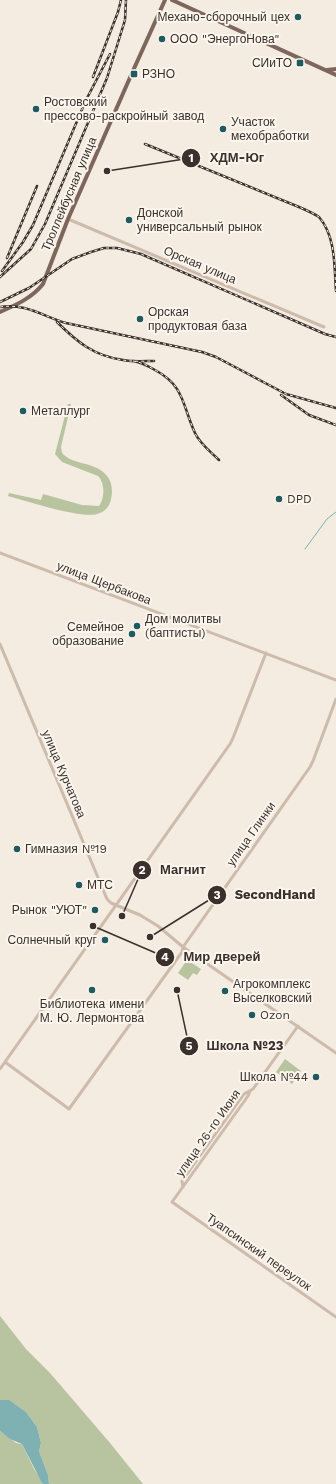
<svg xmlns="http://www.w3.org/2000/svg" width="336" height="1484" font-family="'Work Sans',sans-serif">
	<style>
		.green { fill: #b8c4a0 }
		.water { fill: #7fb0b2 }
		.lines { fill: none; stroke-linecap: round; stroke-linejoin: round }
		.stream { stroke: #7fb0b2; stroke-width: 1 }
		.minor { stroke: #cdbbac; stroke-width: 3 }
		.major { stroke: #7d675c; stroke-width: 4 }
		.rail-casing { stroke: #3b302b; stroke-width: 2.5 }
		.rail { stroke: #fbf5ee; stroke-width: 1; stroke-dasharray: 3; stroke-linecap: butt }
		.poi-dot { fill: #1f5a5e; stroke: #fbf5ee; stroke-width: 1.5 }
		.labels { text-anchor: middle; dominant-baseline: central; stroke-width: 4; stroke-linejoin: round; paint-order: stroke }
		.poi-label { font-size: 12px; fill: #3b302b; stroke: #fbf5ee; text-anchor: start }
		.street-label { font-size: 12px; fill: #3b302b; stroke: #fbf5ee }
		.leader { fill: none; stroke: #3b302b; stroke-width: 1.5 }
		.callout-dot { fill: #3b302b; stroke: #fbf5ee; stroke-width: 1.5 }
		.mark-label { font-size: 12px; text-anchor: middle; font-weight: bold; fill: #fff }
		.callout-label { font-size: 13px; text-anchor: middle; font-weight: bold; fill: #3b302b; stroke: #fbf5ee; stroke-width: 4; stroke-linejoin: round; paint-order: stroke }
	</style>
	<rect width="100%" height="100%" fill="#f4ebe1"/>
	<path class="green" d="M68,404H71L61,447L62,453C73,466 96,461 107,476C112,482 113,491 111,499C110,506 105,512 97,514C81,519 27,501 8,496L9,493L41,500L43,494L82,505L99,506C105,498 105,483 98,476L62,462L55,454Z
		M187,960L201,969L197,975L193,973L188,980L178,973Z
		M285,1059L301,1071L292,1084L276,1072Z
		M0,1316L26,1349L50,1373L110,1443L143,1484H49L48,1475L39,1451L41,1443L37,1427L26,1412L12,1402L0,1400Z
		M0,1431L16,1443L22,1444L34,1469L44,1484H0Z"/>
	<path class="water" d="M0,1400H9L12,1402L26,1412L37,1427L41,1443L39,1451L48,1475L49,1484H44L42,1483L22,1444L10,1439L0,1431Z"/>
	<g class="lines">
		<path class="stream" d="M305,549L327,519L336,512"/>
		<path class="minor" d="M68,219L324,327
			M0,553L336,680
			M0,644L107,899L111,903L140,915L158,926L183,947L336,1053
			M5,1062L69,1109L182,952L183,947L310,767L313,761L336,699
			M0,1069L230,744L233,738L266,653
			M250,1091L248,1096L172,1202L336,1317
			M183,1187L182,1181L244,1094L253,1089L298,1026"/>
		<path class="major" d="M172,0L336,75
			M327,70L336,69
			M0,312C16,305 32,298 43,284L68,219L132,73L165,0"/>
		<g class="rail-casing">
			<path id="rail" d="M93,77L118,12L121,0
				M145,144L299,207C306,210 313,213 319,217C336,237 334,265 336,291
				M7,258L37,186
				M2,271L23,242L33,225L86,100L110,54
				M0,277L31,249L45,224L107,78L125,20L126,0
				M0,302L29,288L72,259L91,252L104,248H117L141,254L325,334L336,337
				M0,307C26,303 42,316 66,323L202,352L216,357L286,394L336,408
				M57,322C77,342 94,356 123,360C133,362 144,361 154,361
				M133,361C141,362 148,366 155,370C185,386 182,405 195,433C200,444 211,452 219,460
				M281,395L309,415L336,425"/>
		</g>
		<use href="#rail" class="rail"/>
	</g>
	<g class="poi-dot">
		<circle cx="298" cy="17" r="4"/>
		<circle cx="162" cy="39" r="4"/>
		<rect x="296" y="59" width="8" height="8" rx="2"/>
		<rect x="130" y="70" width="8" height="8" rx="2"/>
		<circle cx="36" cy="109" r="4"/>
		<circle cx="223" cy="129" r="4"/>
		<circle cx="129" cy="220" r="4"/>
		<circle cx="140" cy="319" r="4"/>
		<circle cx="23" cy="411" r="4"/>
		<circle cx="279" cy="499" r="4"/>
		<circle cx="137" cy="626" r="4"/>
		<circle cx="132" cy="634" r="4"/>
		<circle cx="17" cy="849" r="4"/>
		<circle cx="79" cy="885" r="4"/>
		<circle cx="95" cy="910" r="4"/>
		<circle cx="105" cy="940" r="4"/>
		<circle cx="92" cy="990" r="4"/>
		<circle cx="225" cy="991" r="4"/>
		<circle cx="252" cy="1015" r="4"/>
		<circle cx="316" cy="1077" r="4"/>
	</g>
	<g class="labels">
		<g class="poi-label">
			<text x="290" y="17" text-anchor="end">Механо-сборочный цех</text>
			<text x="170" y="39">ООО "ЭнергоНова"</text>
			<text x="292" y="63" text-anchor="end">СИиТО</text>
			<text x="142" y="74">РЗНО</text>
			<text x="44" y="102">Ростовский<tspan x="44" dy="14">прессово-раскройный завод</tspan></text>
			<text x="231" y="122">Участок<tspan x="231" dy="14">мехобработки</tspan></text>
			<text x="137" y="213">Донской<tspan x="137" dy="14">универсальный рынок</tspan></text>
			<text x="148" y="312">Орская<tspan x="148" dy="14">продуктовая база</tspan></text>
			<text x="31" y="411">Металлург</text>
			<text x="287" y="499">DPD</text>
			<text x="145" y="619">Дом молитвы<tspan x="145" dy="14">(баптисты)</tspan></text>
			<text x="124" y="627" text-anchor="end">Семейное<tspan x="124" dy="14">образование</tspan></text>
			<text x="25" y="849">Гимназия №19</text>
			<text x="87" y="885">МТС</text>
			<text x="87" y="910" text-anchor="end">Рынок "УЮТ"</text>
			<text x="97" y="940" text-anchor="end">Солнечный круг</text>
			<text x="233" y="984">Агрокомплекс<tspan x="233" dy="14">Выселковский</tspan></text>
			<text x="92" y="1004" text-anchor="middle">Библиотека имени<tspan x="92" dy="14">М. Ю. Лермонтова</tspan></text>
			<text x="260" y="1015">Ozon</text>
			<text x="308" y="1077" text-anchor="end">Школа №44</text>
		</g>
		<g class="street-label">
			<text transform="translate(69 194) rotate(-67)">Троллейбусная улица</text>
			<text transform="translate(200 265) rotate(23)">Орская улица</text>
			<text transform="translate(104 583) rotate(21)">улица Щербакова</text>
			<text transform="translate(64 774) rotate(67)">улица Курчатова</text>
			<text transform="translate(251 834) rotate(-55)">улица Глинки</text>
			<text transform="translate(208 1133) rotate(-55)">улица 26-го Июня</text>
			<text transform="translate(259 1252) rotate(35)">Туапсинский переулок</text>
		</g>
	</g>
	<path class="leader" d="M107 171L191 158M122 916L142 870M150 937L217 895M93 926L165 957M177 990L189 1046"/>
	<g class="callout-dot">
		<circle cx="107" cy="171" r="4"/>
		<circle cx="122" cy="916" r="4"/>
		<circle cx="150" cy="937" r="4"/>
		<circle cx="93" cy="926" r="4"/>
		<circle cx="177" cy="990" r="4"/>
		<circle cx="191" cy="158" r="10"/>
		<circle cx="142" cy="870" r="10"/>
		<circle cx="217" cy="895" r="10"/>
		<circle cx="165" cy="957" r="10"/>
		<circle cx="189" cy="1046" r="10"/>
	</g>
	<g class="mark-label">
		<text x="191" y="162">1</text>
		<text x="142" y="874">2</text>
		<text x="217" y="899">3</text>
		<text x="165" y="961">4</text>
		<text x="189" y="1050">5</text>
	</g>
	<g class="callout-label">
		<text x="237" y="162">ХДМ-Юг</text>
		<text x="183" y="874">Магнит</text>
		<text x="275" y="899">SecondHand</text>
		<text x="222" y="961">Мир дверей</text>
		<text x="245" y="1050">Школа №23</text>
	</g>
</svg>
